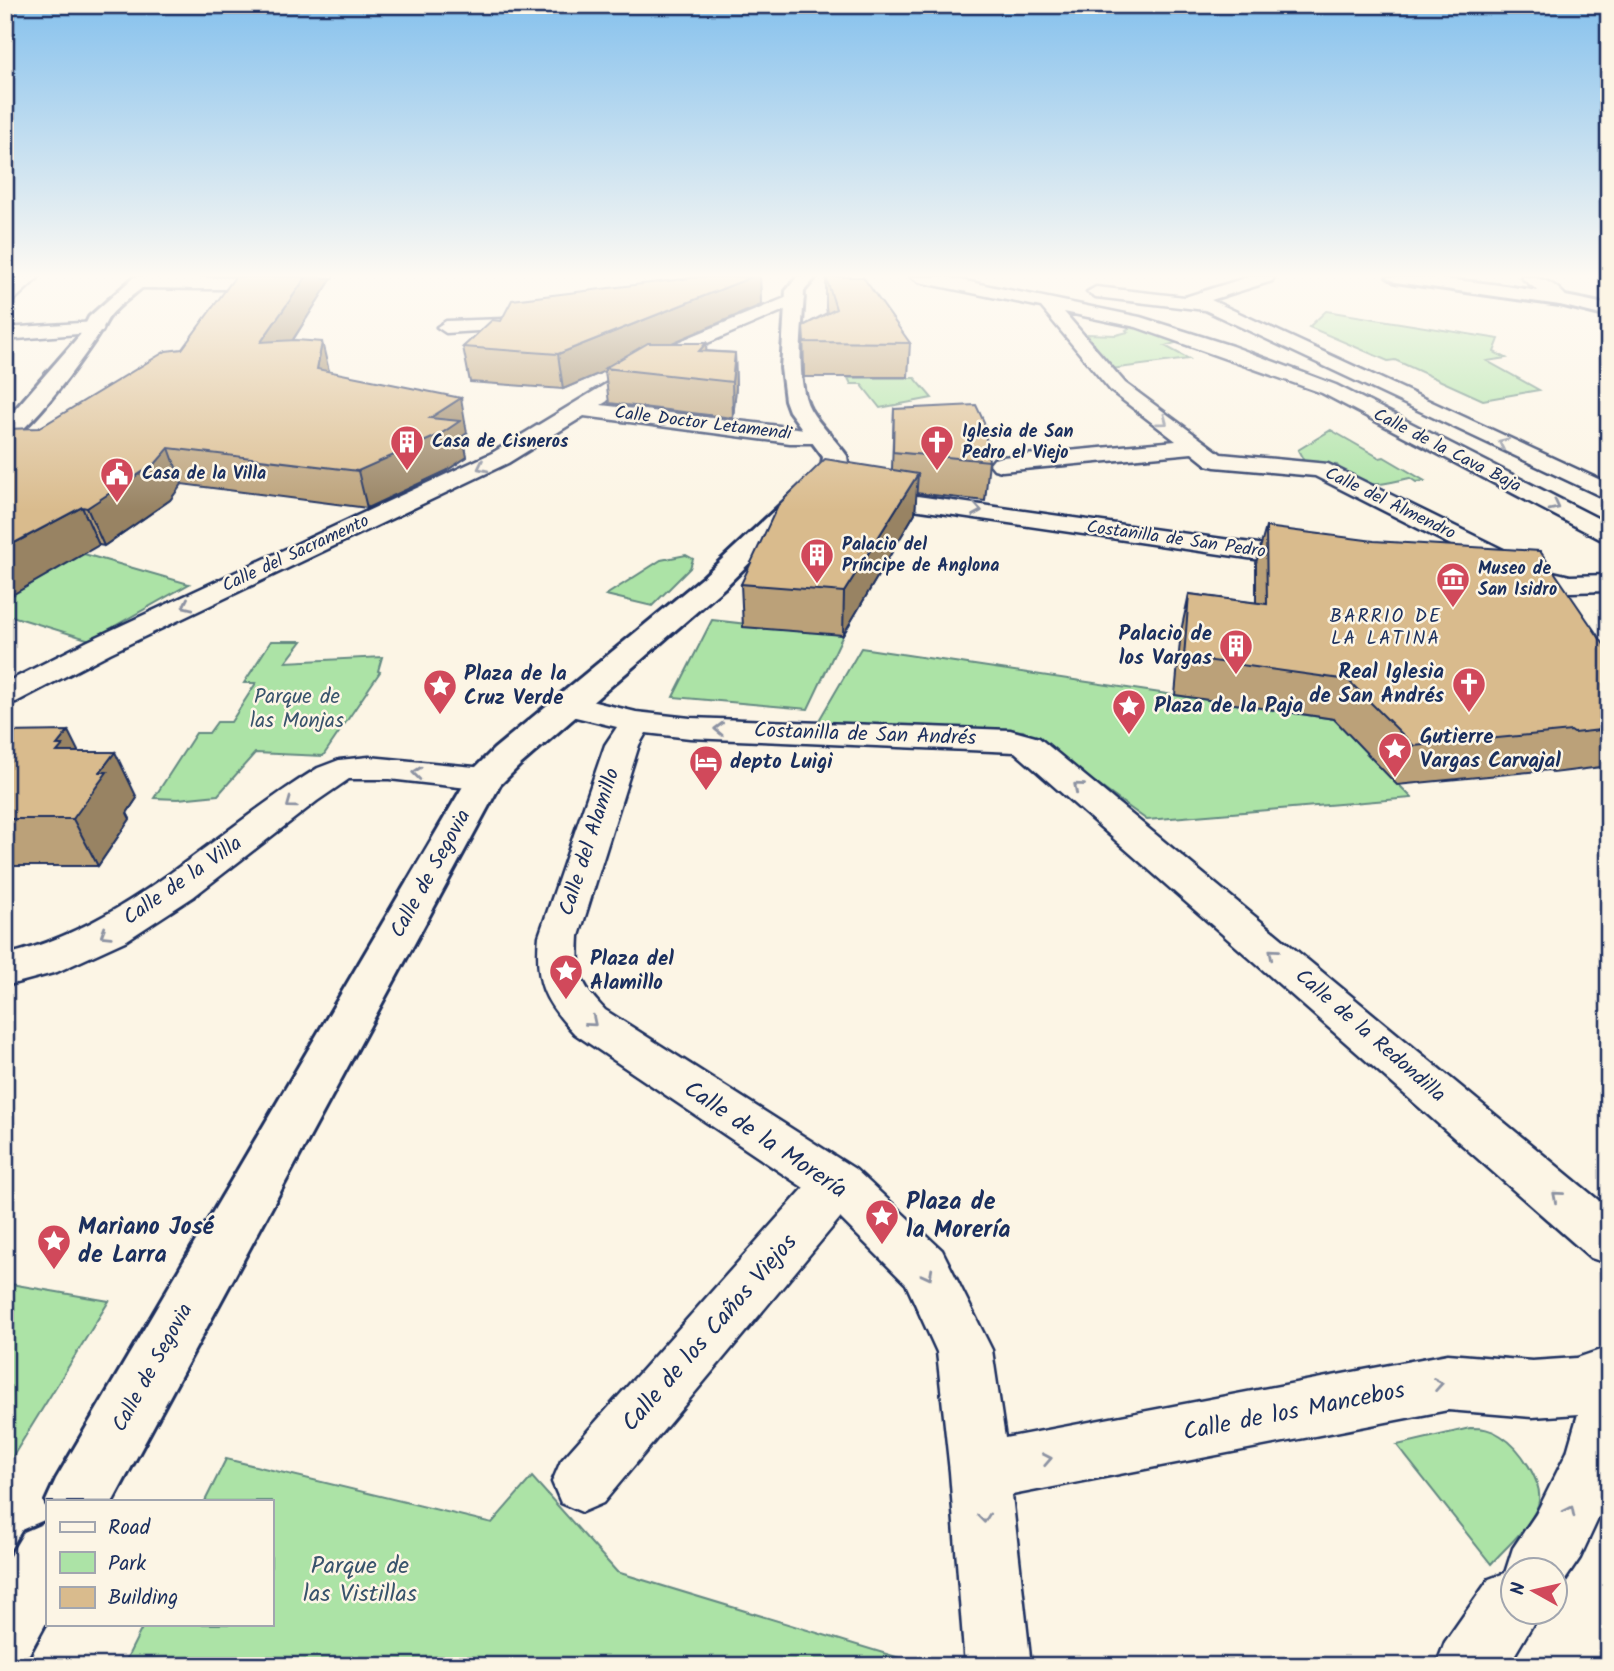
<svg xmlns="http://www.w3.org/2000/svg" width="1614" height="1671" font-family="Kalam,sans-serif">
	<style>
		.green { fill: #ace3a6; stroke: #648982; stroke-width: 2 }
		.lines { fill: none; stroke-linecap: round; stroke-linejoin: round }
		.minor-casing { stroke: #1b2f5e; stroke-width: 5 }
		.tertiary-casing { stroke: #1b2f5e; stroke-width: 6 }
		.minor { fill: #fcf5e5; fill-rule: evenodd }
		.tertiary { fill: #fcf5e5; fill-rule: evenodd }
		.wall { fill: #bba179; stroke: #1b2f5e; stroke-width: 2 }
		.shaded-wall { fill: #988363; stroke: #1b2f5e; stroke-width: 2 }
		.building { fill: #d9bb8d; stroke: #1b2f5e; stroke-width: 2 }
		.oneway { stroke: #8c92a2 }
		.labels { text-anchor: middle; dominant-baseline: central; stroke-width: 5; stroke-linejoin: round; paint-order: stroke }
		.far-street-label { font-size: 18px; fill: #1b2f5e; stroke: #fcf5e5 }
		.far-poi-label { font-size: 18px; font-weight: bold; fill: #1b2f5e; stroke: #fcf5e5; text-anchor: start }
		.far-neighbourhood-label { font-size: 19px; letter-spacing: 2px; fill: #1b2f5e; stroke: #fcf5e5 }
		.poi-label { font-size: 21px; font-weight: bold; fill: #1b2f5e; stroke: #fcf5e5; text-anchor: start }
		.park-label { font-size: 21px; fill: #38536c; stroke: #fcf5e5 }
		.street-label { font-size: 21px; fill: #1b2f5e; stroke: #fcf5e5 }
		.near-street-label { font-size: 24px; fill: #1b2f5e; stroke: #fcf5e5 }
		.near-poi-label { font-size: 24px; font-weight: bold; fill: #1b2f5e; stroke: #fcf5e5; text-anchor: start }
		.near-park-label { font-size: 24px; fill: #38536c; stroke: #fcf5e5 }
	</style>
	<rect width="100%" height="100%" fill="#fcf5e5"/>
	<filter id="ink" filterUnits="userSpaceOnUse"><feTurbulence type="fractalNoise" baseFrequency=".0143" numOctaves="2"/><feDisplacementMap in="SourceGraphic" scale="14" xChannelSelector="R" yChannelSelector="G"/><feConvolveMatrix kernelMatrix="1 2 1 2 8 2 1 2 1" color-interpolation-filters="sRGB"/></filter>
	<g filter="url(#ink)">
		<path class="green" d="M1326,311L1499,339L1494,352L1506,358L1487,361L1539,390L1483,400L1395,360L1388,361L1309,327Z
			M1133,326L1182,341L1165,346L1189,359L1111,369L1087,334L1116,335L1128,332L1126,330Z
			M848,378H915L932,398L880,408L861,384H851Z
			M1331,430L1380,458L1384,457L1425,481L1416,482L1410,478C1382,484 1356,494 1337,465L1305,463L1298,450Z
			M84,554L189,584L90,640L5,614V599Z
			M686,555L693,559L690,568L652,606L606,595L661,560Z
			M712,620L843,635L808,709L673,697Z
			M271,641H302L286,662L382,657L378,671L380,672L323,756L255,753L218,795L178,799L154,798L196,733H209L217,722H231L256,683H244Z
			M861,648L1334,719L1412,798L1147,820L1023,731L818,722Z
			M5,1283L109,1301L5,1469Z
			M1470,1428C1482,1428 1491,1429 1501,1436C1519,1447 1545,1483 1538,1505C1530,1527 1506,1547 1491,1564L1397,1445Z
			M226,1459L492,1523L532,1477L617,1572L926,1666H123L144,1624H271V1501H205Z"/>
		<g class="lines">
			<g class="minor-casing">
				<path id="minor" d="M20,277H39L11,303L5,304V290Z
					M304,277C286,294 168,288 139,288L131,283L139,278Z
					M911,277H946L1140,317L1232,346L1336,385L1609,524V542L1600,539L1322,393L1136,327L1064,312L1125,383L1221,454L1328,464L1544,570L1570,576L1609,575V591L1570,592L1526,583L1315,476L1215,467L1207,465L1192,453L1002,471L994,469L990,464L994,459L1002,457L1176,441L1111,391L1041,307L919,282Z
					M1248,277H1274L1272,281L1211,300L1609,484V500L1205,310L1096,297L1087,292L1096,287L1185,297Z
					M1521,277C1542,277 1555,282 1569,300L1560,305C1555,304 1526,282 1521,277Z
					M795,294L801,295L804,299L801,303L684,353L601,405L822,431L830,433L833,438L830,443H790L584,416L508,463L110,653L16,702L5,704V683L88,641L492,453L670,345Z
					M535,318L541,319L544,323L541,327L446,333L437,327L446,321Z
					M95,322L104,328L102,332L5,340V328Z
					M867,489L1309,551L1318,553L1322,559L1318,565L1309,567L858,501L855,496L858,491Z
					M570,696L636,712L690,718L1010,730L1039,738L1609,1209V1264L1591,1258L1015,752L690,738L646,733L639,745L579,936C577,973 579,983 605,1010L855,1169L942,1250L992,1350L1005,1438L1448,1354L1532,1361L1577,1358L1609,1347V1495L1580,1558L1557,1592L1554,1594V1570H1512V1612H1540L1508,1666H1436L1445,1642L1489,1579L1505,1573L1513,1548L1536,1514L1567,1452L1578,1414L1532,1417L1448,1410L1012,1495L1031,1666H965L950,1472L937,1352L906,1284L840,1218L603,1503L582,1512L561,1503L552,1482L561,1461L804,1188L575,1034C543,1000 535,983 539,936L605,745L617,727L559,713L554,706L559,699Z
					M369,757L485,768L497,771L502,779L497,787L485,790L389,779H349L317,801L193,897L127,940L57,972L5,986V955C128,926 213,832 318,768L339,760Z"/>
			</g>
			<g class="tertiary-casing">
				<path id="tertiary" d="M134,277H153C141,292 115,305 106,322C93,346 29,435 5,441V421L80,335L89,317Z
					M797,277H816L804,291C803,324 794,379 810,409C820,426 836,440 847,456L848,463L844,470L724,588L520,765L500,785L113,1501H47V1504L46,1501L56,1479L472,771L494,749L704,576L822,466L823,457L789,411L785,400L781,368L786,291Z
					M1387,277C1461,277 1536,289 1609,305V317L1560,305L1395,282Z
					M47,1522V1621L29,1654L5,1664V1564L24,1532Z"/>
			</g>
			<use href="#minor" class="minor"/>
			<use href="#tertiary" class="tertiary"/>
		</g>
		<path class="wall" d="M699,277H760L761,305L672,343H706V351L735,353L736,388L733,418L609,403L605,371L563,389L470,382L463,347L501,321Z
			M826,277L910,343L908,377H804L803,326L827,313L826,308Z
			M332,278L293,340L330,372L467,433L463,436L467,457L446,471L367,508L182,484L170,500L104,546L99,545L39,428Z
			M894,409L989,461L985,501L916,493L915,513L843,635L743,627L741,584L892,469Z
			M1266,527L1609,652V766L1553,773L1550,770L1397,785L1334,719L1175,695L1181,631L1189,594L1256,603V563Z
			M5,732L78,752L137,798L127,813L130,819L98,866H5Z"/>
		<path class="shaded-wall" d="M306,277L332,278L271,374L261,342Z
			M752,277H760L761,305L611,369L605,368V371L563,389L558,354Z
			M322,342L330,375L317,369Z
			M706,343L708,377L699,351Z
			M735,353L736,388L733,418L732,382Z
			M461,398L467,433L463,436L467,457L446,471L367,508L358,471L430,418Z
			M169,448L182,484L170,500L104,546L87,508Z
			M918,474L915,513L843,635L844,592Z
			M82,507L99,545L5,599V548Z
			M68,731L91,777L57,752V745Z
			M115,752L137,798L127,813L130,819L98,866L73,819L100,772Z"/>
		<path class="building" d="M235,277H306L261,342L296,340L322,342L317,369L461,398L430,418L460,421L439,435L358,471L169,448L156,463L87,508L82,507L5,548V429L39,428L166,351L182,349Z
			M699,277H752L558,354L463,347L492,320L501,321L512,300Z
			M826,277H863L910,343L804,342L803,326L836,309Z
			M648,343H706L699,351L735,353L732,382L605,368Z
			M976,405L984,422L989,461L893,452L894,409Z
			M825,459L918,474L844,592L741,584L778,505Z
			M1266,527L1374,541L1540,551L1609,652V729L1574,733L1571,731L1414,746L1348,680L1184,657L1189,594L1267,604Z
			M68,731L57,745H63L57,752H115L100,772H107L73,819H5V732Z"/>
		<defs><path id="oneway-chevron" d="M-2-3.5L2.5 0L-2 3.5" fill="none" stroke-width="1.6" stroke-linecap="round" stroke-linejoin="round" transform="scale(1.75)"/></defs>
		<g class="oneway">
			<use href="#oneway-chevron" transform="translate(1163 421) rotate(37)"/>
			<use href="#oneway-chevron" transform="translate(1503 443) rotate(-155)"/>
			<use href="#oneway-chevron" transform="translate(482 467) rotate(154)"/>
			<use href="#oneway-chevron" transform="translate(1555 506) rotate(27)"/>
			<use href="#oneway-chevron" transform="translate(977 510) rotate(9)"/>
			<use href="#oneway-chevron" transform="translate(187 605) rotate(155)"/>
			<use href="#oneway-chevron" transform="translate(719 729) rotate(-178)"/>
			<use href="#oneway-chevron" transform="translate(417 773) rotate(-174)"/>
			<use href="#oneway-chevron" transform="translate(1078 787) rotate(-140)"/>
			<use href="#oneway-chevron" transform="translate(291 804) rotate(144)"/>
			<use href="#oneway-chevron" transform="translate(105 934) rotate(148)"/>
			<use href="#oneway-chevron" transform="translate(1273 953) rotate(-140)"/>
			<use href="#oneway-chevron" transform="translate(592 1022) rotate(40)"/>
			<use href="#oneway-chevron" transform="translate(1557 1196) rotate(-139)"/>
			<use href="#oneway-chevron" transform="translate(928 1275) rotate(62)"/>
			<use href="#oneway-chevron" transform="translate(1438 1384) rotate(-10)"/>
			<use href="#oneway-chevron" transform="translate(1047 1459) rotate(-11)"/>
			<use href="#oneway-chevron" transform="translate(1570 1511) rotate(-64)"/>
			<use href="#oneway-chevron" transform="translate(984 1518) rotate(84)"/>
		</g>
	</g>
	<linearGradient id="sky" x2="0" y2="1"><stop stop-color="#86c1ed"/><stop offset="0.54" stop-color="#fefaf3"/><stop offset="1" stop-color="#fefaf3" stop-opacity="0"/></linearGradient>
	<rect width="1614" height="511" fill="url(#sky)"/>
	<defs>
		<g id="building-pin" transform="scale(1.75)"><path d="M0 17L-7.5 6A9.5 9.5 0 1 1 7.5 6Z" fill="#d1495b" stroke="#fcf5e5"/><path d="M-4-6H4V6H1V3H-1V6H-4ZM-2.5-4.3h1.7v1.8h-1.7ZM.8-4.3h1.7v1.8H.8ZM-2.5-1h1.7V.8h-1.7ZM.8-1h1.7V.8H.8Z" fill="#fff"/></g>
		<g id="church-pin" transform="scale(1.75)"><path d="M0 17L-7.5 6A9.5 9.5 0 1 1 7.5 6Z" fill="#d1495b" stroke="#fcf5e5"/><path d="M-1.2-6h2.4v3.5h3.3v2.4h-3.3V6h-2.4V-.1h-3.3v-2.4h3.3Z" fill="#fff"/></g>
		<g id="civic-pin" transform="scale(1.75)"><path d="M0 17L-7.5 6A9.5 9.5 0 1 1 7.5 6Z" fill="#d1495b" stroke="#fcf5e5"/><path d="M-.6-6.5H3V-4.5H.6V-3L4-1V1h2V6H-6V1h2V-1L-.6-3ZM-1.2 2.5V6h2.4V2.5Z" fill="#fff"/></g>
		<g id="museum-pin" transform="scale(1.75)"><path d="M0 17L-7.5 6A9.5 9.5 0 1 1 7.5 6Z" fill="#d1495b" stroke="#fcf5e5"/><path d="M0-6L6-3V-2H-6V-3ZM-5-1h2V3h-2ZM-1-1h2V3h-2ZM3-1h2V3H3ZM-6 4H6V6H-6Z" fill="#fff"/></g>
		<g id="sight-pin" transform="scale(1.75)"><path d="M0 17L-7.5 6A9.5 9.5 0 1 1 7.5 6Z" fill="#d1495b" stroke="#fcf5e5"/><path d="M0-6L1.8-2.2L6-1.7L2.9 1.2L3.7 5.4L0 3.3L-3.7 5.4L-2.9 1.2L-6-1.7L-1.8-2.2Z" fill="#fff"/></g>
		<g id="hotel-pin" transform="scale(1.75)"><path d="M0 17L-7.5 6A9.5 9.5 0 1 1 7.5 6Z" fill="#d1495b" stroke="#fcf5e5"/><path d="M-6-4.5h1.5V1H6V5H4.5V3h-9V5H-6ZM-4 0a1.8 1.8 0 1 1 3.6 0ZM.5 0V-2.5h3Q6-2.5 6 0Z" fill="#fff"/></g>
	</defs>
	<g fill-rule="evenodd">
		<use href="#building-pin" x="407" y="442"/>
		<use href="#church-pin" x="937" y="442"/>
		<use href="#civic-pin" x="117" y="474"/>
		<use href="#building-pin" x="817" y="555"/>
		<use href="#museum-pin" x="1453" y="579"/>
		<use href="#building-pin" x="1236" y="646"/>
		<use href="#church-pin" x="1469" y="684"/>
		<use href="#sight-pin" x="440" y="686"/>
		<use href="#sight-pin" x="1129" y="706"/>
		<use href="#sight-pin" x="1395" y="749"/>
		<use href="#hotel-pin" x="706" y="762"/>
		<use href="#sight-pin" x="566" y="971"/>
		<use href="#sight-pin" x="882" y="1216"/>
		<use href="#sight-pin" x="54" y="1241"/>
	</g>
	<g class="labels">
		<g class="far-street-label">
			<text transform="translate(703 424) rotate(7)">Calle Doctor Letamendi</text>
			<text transform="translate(1447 451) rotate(27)">Calle de la Cava Baja</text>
			<text transform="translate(1390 504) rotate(26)">Calle del Almendro</text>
			<text transform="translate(1176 540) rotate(8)">Costanilla de San Pedro</text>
			<text transform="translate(296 554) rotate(-25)">Calle del Sacramento</text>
		</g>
		<g class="far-poi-label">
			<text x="962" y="432">Iglesia de San<tspan x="962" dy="21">Pedro el Viejo</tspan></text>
			<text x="432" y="442">Casa de Cisneros</text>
			<text x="142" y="474">Casa de la Villa</text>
			<text x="842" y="545">Palacio del<tspan x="842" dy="21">Príncipe de Anglona</tspan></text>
			<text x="1478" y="569">Museo de<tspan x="1478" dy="21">San Isidro</tspan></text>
		</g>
		<g class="far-neighbourhood-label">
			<text x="1386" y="617">BARRIO DE<tspan x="1386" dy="22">LA LATINA</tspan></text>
		</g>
		<g class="poi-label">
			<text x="1212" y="634" text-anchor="end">Palacio de<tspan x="1212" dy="24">los Vargas</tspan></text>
			<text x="1444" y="672" text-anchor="end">Real Iglesia<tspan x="1444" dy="24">de San Andrés</tspan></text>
			<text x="464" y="674">Plaza de la<tspan x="464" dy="24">Cruz Verde</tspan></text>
			<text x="1154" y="706">Plaza de la Paja</text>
			<text x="1420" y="737">Gutierre<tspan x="1420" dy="24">Vargas Carvajal</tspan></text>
			<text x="730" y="762">depto Luigi</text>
			<text x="590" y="959">Plaza del<tspan x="590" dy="24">Alamillo</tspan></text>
		</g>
		<g class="park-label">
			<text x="297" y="697">Parque de<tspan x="297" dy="24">las Monjas</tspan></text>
		</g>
		<g class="street-label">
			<text transform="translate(865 735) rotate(2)">Costanilla de San Andrés</text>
			<text transform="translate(590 842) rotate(-72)">Calle del Alamillo</text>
			<text transform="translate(431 874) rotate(-61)">Calle de Segovia</text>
			<text transform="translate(183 881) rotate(-35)">Calle de la Villa</text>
			<text transform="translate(1370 1036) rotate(41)">Calle de la Redondilla</text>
			<text transform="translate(153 1368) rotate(-61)">Calle de Segovia</text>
		</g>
		<g class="near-street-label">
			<text transform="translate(765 1140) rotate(34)">Calle de la Morería</text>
			<text transform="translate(710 1333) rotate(-49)">Calle de los Caños Viejos</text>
			<text transform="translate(1294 1412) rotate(-11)">Calle de los Mancebos</text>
		</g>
		<g class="near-poi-label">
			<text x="906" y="1202">Plaza de<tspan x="906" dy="28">la Morería</tspan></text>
			<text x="78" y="1227">Mariano José<tspan x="78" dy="28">de Larra</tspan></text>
		</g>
		<g class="near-park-label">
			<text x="360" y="1566">Parque de<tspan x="360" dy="28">las Vistillas</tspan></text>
		</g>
	</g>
	<rect width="1614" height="1671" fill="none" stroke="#fcf5e5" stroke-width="28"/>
	<rect x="14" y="14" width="1586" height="1643" fill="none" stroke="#1b2f5e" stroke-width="2.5" filter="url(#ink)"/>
	<rect x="46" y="1500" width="228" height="126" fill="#fcf5e5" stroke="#a2a6af" stroke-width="2"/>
	<rect x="60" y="1522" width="35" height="10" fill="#fcf5e5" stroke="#a2a6af" stroke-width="2"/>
	<text x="108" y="1534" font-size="21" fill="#1b2f5e">Road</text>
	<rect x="60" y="1552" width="35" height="21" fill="#ace3a6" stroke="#a2a6af" stroke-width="2"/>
	<text x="108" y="1570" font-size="21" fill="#1b2f5e">Park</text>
	<rect x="60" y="1587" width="35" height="21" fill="#d9bb8d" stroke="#a2a6af" stroke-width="2"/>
	<text x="108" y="1604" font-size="21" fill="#1b2f5e">Building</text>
	<g transform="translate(1534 1591) rotate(278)"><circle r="33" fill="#fcf5e5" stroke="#a2a6af" stroke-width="2"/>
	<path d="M0-5L12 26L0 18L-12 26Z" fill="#d1495b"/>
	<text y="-10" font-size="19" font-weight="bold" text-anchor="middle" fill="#1b2f5e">N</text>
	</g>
</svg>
